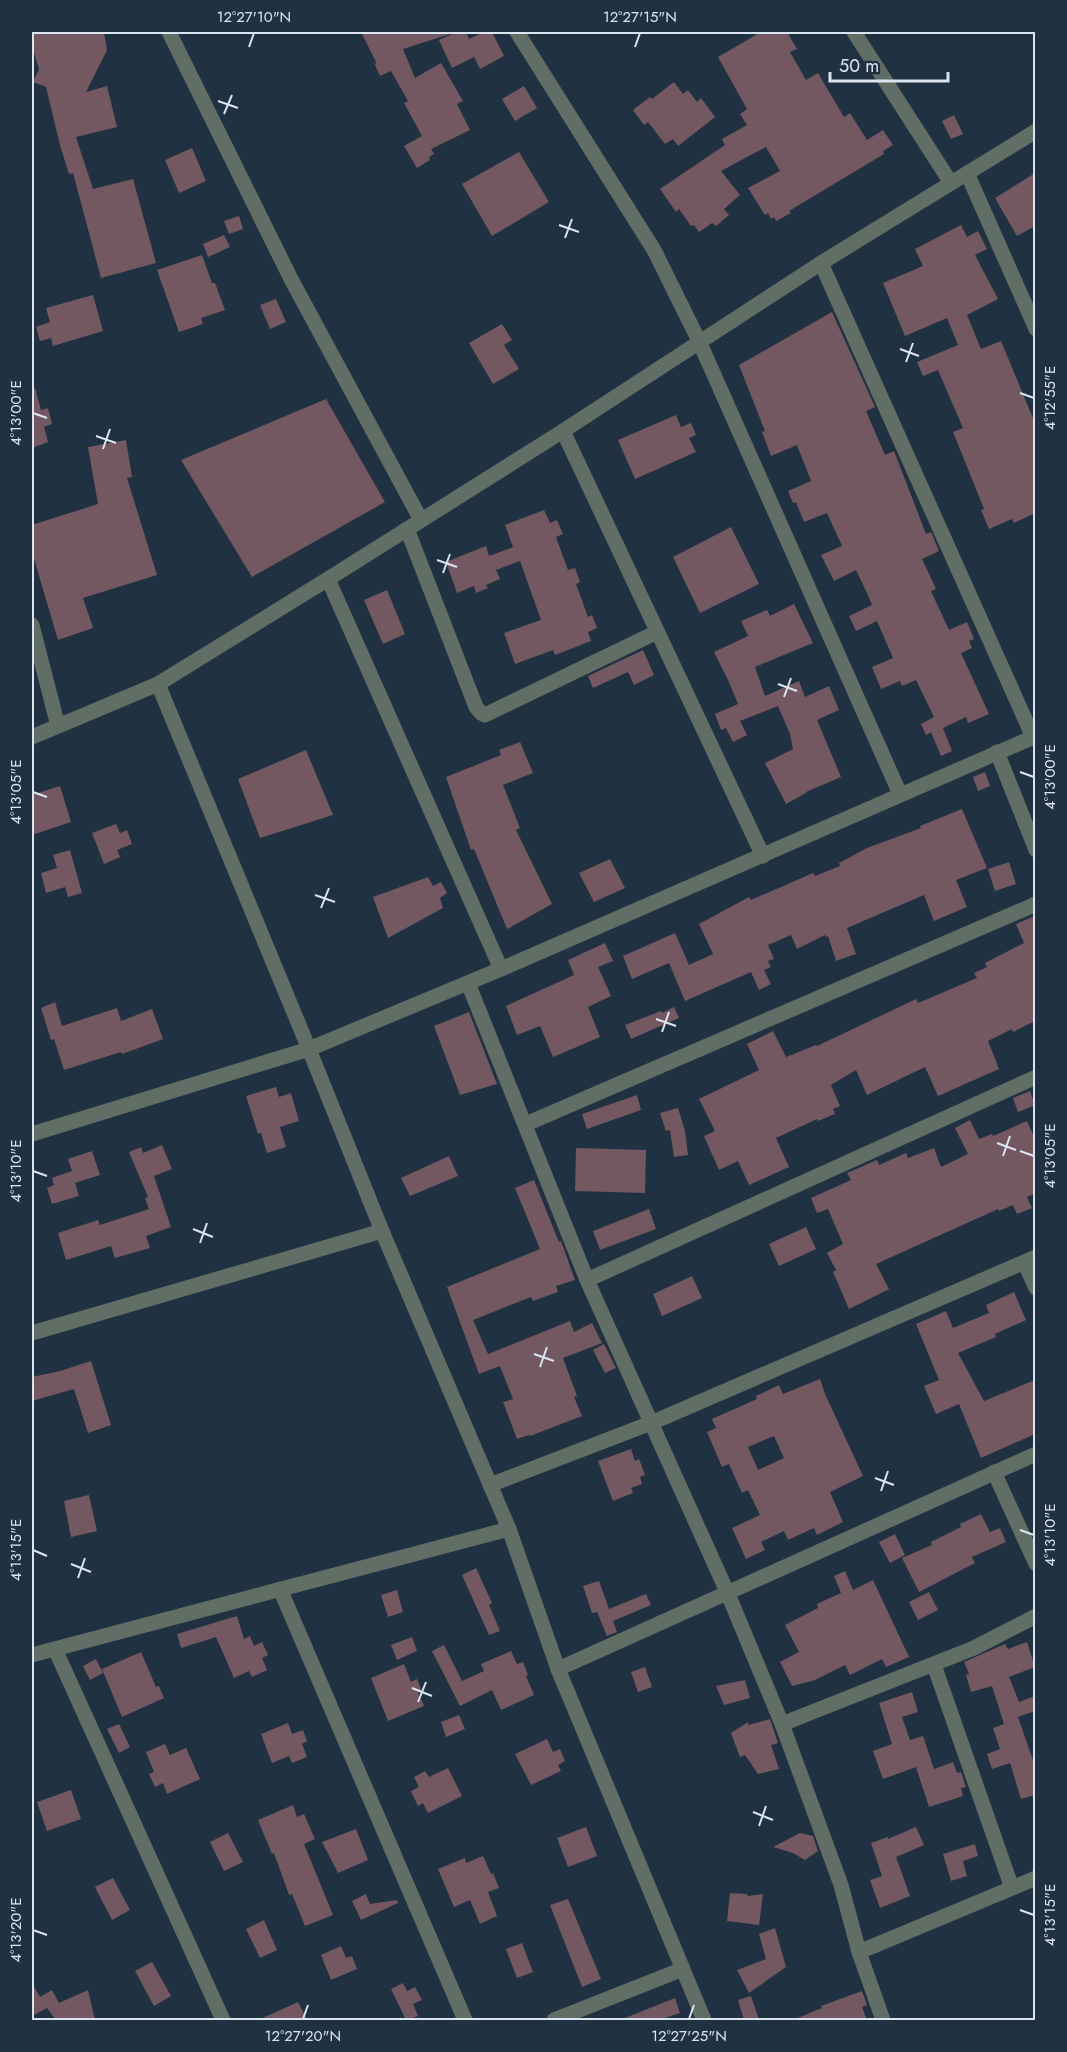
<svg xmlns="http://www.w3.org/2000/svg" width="1067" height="2052" viewBox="0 0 1067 2052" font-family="Jost,sans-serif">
<rect width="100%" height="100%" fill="#203141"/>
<!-- building -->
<g fill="#735861" fill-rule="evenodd">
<polygon points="32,32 91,32 92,34 104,33 107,50 86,92 107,86 117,127 76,137 93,189 133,179 156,263 101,278 73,173 69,174 60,145 46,87 33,82 39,69 32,46"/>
<polygon points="361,32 450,32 450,34 403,49 415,78 441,63 463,101 457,104 470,130 431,149 434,154 429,157 430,160 417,168 404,146 422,136 404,103 408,101 391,71 380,76 375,65 376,62"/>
<polygon points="457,32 466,32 469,39 484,32 492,32 504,56 480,69 474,57 452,68 439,40"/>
<polygon points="761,32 787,32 797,49 790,52 806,80 818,73 844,117 850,113 867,140 883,130 893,145 883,151 884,154 789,211 791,213 776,221 774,217 771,219 768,213 765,215 748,188 780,171 766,147 762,149 721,171 740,195 724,209 729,215 716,226 712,223 699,232 694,225 691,226 679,209 676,212 660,189 725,145 722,139 747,125 740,114 747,109 718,57"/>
<polygon points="674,82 683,94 688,90 697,102 701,98 715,117 678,146 673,139 665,144 648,122 644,125 633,110 650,97 652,99"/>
<polygon points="524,86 537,108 515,121 502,99"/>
<polygon points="954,115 963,134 951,139 942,121"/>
<polygon points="192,148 206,181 179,193 165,160"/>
<polygon points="519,152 549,202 492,236 462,184"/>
<polygon points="1035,173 1035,226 1017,236 995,198"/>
<polygon points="239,216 243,229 229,234 224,221"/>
<polygon points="961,225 967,237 978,231 987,249 975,255 998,299 967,315 981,349 1001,341 1035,423 1035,513 1014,523 1012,519 989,529 981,510 984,509 953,432 963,428 938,370 923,376 917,362 958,345 947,318 905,336 883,283 923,266 915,249"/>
<polygon points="224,235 230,247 208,257 203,244"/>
<polygon points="202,255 212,283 215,283 225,310 201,318 203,324 179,332 157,270"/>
<polygon points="93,295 103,331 53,346 51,338 40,341 36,327 50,322 46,308"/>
<polygon points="276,299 286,322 270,329 260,305"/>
<polygon points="832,312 875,407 866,411 885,455 894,451 926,534 931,532 939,551 922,559 936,589 931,591 949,630 967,622 974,639 969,641 972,648 961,653 989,714 968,723 966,717 943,728 952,751 941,756 931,732 926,735 921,724 934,717 916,680 902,686 900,681 881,689 872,667 893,658 877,621 856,631 849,616 872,605 867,593 856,570 834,581 821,555 842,546 827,513 804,522 796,502 793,503 788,491 811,481 797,445 771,456 762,432 765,431 739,365"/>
<polygon points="502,324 512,340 504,345 519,369 493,384 469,343"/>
<polygon points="35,388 41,410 48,408 52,424 44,427 48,442 32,448 32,389"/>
<polygon points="326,399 385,502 252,577 181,460"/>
<polygon points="676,415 681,427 691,423 696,435 689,438 696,452 635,479 618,440"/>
<polygon points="126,440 132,477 127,478 157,575 83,598 93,628 58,640 32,552 32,525 98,504 88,447"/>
<polygon points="544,510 550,523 557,520 563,534 556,537 568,570 575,568 580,582 576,584 588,617 592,615 597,628 588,632 591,641 555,655 553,650 515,664 504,633 541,620 520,561 496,570 500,579 486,585 488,588 476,593 474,586 457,593 446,562 486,546 489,556 513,547 505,525"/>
<polygon points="731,527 759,584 700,613 673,557"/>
<polygon points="387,590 405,634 383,644 364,600"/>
<polygon points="794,604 813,643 755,667 765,696 799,681 805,697 829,686 839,710 817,720 841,777 806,792 806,793 786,804 765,763 793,749 790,734 778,706 740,721 747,735 733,742 726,728 721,730 715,714 738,704 728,680 714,652 748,636 741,621 767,610 770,616"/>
<polygon points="643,650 654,675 634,685 628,672 593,688 588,676"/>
<polygon points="520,742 533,773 503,785 520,828 516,830 552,904 507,929 474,849 471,850 446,777 501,755 499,750"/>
<polygon points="306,750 333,815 260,838 238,779"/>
<polygon points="985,772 990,786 978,791 973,777"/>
<polygon points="60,786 71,822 32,835 32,795"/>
<polygon points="962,809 987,868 956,880 967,907 934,921 924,895 847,928 856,954 836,961 828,936 826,937 825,935 797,949 791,935 768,945 774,959 768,961 771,967 764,970 771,984 759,990 751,972 685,1001 669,963 632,979 623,956 675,933 689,965 713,954 699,924 749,897 751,900 813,873 815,876 840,866 839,863 867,848 921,828 920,826"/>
<polygon points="116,824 120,833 127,830 132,844 117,850 120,857 104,864 92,833"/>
<polygon points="70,850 82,893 68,897 65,887 46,893 41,873 57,868 53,855"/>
<polygon points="610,859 625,888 594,902 579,873"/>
<polygon points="1009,862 1016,884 995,891 988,869"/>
<polygon points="428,877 433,886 441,882 447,893 440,898 443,908 388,938 373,897"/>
<polygon points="1035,916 1035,1021 1013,1032 1012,1029 988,1041 999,1069 938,1096 925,1067 867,1095 856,1070 831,1085 840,1106 833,1109 835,1114 818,1121 817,1119 776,1138 789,1167 749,1185 738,1161 719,1170 704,1136 715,1131 699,1099 759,1070 747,1044 773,1031 786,1057 816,1045 817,1046 916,999 918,1003 977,978 974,973 987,967 985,963 1024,943 1016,924"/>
<polygon points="605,943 613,961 598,967 611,996 588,1007 600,1037 553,1057 540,1026 517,1035 506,1006 574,975 568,960"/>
<polygon points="55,1002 62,1026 117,1008 121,1021 152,1009 163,1039 122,1054 121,1052 64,1070 54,1039 51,1040 41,1008"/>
<polygon points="674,1007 679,1018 631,1039 625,1025 661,1011 662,1013"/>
<polygon points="469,1012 497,1084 460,1095 434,1026"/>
<polygon points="276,1087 279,1097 291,1093 299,1121 280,1127 286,1147 267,1153 261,1133 258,1134 246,1096"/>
<polygon points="1030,1091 1035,1105 1018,1112 1013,1098"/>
<polygon points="637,1095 641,1110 587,1129 582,1114"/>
<polygon points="678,1108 685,1131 688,1155 674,1157 670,1130 666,1131 660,1113"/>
<polygon points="970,1120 979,1139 992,1134 993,1136 1027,1121 1035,1139 1035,1194 1027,1197 1032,1208 1017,1214 1013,1205 999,1211 998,1209 876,1264 889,1289 849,1309 833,1272 836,1270 827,1253 843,1244 828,1209 817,1213 811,1198 851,1180 847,1173 877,1160 879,1165 906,1153 908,1158 934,1148 941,1167 968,1154 955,1128"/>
<polygon points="162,1145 172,1169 154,1176 171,1227 146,1236 150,1248 115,1258 111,1246 66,1260 58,1233 98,1220 100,1225 149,1209 145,1198 148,1197 129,1152 141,1147 143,1153"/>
<polygon points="576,1148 646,1150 645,1193 575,1191"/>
<polygon points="92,1151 100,1175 75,1183 79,1196 52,1204 47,1188 54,1185 52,1178 72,1171 68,1159"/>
<polygon points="449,1156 458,1176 410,1196 401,1178"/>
<polygon points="534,1180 559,1242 561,1241 575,1280 556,1286 558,1292 533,1301 531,1297 473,1320 488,1354 570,1321 574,1332 592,1323 602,1343 563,1358 577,1396 574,1397 582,1416 530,1436 529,1435 517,1439 503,1402 513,1399 500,1366 479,1374 447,1287 540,1249 515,1188"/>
<polygon points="649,1209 656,1229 600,1250 593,1231"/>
<polygon points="806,1227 816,1249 779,1266 769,1244"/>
<polygon points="692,1276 702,1298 662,1316 653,1294"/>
<polygon points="1014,1292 1026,1320 995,1334 996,1337 958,1353 984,1401 1035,1380 1035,1434 981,1458 959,1404 936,1414 924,1386 939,1380 916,1324 946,1311 953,1328 989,1313 986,1305"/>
<polygon points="604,1344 616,1368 605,1373 593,1350"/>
<polygon points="91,1361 111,1425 88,1433 74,1389 32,1401 32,1377 60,1371"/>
<path d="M820,1379L825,1394L863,1476L830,1492L843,1522L817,1535L814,1528L788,1540L784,1531L761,1542L765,1550L746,1559L732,1528L760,1515L748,1490L742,1493L729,1464L722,1467L707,1432L716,1428L712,1419L757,1399L756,1396L779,1385L783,1394ZM774,1436L784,1458L758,1470L748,1447Z"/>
<polygon points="631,1449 635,1461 639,1459 645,1475 640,1477 642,1484 631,1488 633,1493 613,1501 598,1461"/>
<polygon points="89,1495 97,1531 71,1537 64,1501"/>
<polygon points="981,1514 990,1532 1000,1528 1006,1542 972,1557 975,1563 919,1592 902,1558 932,1545 931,1542 961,1527 960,1524"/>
<polygon points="895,1534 905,1555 890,1563 879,1542"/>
<polygon points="476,1568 492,1603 489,1605 500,1631 489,1635 462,1575"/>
<polygon points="845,1571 853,1590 873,1580 909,1657 886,1667 882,1659 850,1675 845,1665 815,1680 792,1686 780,1662 799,1652 785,1625 818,1608 817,1604 841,1593 834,1576"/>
<polygon points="599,1581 609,1609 646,1594 651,1605 613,1621 617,1632 607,1636 597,1612 592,1613 583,1586"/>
<polygon points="397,1590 403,1612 388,1617 381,1595"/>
<polygon points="929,1592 938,1610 918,1620 909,1602"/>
<polygon points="237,1616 244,1639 250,1636 254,1646 262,1642 268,1655 262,1658 267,1670 252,1677 249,1671 234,1678 216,1637 181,1648 177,1634"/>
<polygon points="412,1637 417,1651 397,1660 391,1645"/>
<polygon points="1027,1642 1035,1667 1009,1677 1019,1702 1035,1696 1035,1711 1018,1717 1035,1766 1035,1795 1021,1799 1010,1763 992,1769 987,1754 1000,1749 993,1728 1004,1724 992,1686 971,1692 966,1675 969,1674 964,1662 1005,1644 1008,1649"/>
<polygon points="444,1645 462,1681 484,1671 481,1664 511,1651 517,1664 523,1662 528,1675 526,1676 534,1695 501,1710 492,1690 460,1706 432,1651"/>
<polygon points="141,1652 156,1687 159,1686 164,1698 122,1717 102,1669"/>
<polygon points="96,1659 103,1673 90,1680 83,1666"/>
<polygon points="404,1664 411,1682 417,1679 422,1692 418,1693 424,1706 388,1721 371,1678"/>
<polygon points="645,1667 652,1687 638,1692 631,1672"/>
<polygon points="745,1680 750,1698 724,1705 716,1686"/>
<polygon points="912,1692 918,1712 902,1717 910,1740 923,1736 934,1769 953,1762 957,1773 961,1772 966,1787 961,1788 963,1796 929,1807 916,1767 883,1779 873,1751 892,1744 879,1703"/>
<polygon points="459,1715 465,1729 446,1737 441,1722"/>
<polygon points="770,1719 778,1743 771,1745 779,1769 758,1774 745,1755 740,1757 731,1733 748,1722 748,1725"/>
<polygon points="288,1723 292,1734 303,1730 307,1741 302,1744 307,1757 292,1763 289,1756 272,1763 261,1734"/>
<polygon points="119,1724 130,1747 119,1753 107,1729"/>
<polygon points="547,1739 553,1752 560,1749 565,1761 558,1765 561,1771 531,1785 515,1754"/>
<polygon points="165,1744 170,1755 186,1748 200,1779 167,1794 163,1783 155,1787 149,1774 154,1772 146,1752"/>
<polygon points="448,1768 462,1796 428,1813 423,1803 418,1806 411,1791 419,1787 414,1777 425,1771 429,1777"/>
<polygon points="71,1790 81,1819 47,1831 37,1802"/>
<polygon points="293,1805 297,1817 304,1814 315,1839 304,1844 333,1915 305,1926 292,1894 289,1895 274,1853 272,1854 258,1820"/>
<polygon points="586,1827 597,1856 568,1867 557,1838"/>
<polygon points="916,1827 924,1845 896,1857 910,1896 880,1908 870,1880 882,1876 871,1843 888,1837 888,1839"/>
<polygon points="356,1829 368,1860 338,1873 322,1842"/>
<polygon points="228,1833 243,1862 224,1871 210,1842"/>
<polygon points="800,1833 813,1836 818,1851 805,1860 793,1853 773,1847"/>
<polygon points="975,1844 978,1856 963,1861 967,1876 951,1881 943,1854"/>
<polygon points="483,1856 491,1874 493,1873 499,1888 488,1892 497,1916 480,1924 470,1900 454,1907 438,1869 465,1858 466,1863"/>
<polygon points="113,1878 130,1910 112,1920 95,1887"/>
<polygon points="730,1893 747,1894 748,1896 763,1894 759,1925 727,1921"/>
<polygon points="366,1894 370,1904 397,1900 398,1903 361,1920 352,1901"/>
<polygon points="568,1899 601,1979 582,1987 550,1905"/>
<polygon points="264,1920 277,1950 260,1958 246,1929"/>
<polygon points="775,1928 786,1967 749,1993 737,1970 766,1959 759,1934"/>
<polygon points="522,1943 533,1972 517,1978 506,1949"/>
<polygon points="341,1946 346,1958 352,1956 357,1969 331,1980 321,1955"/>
<polygon points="152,1962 171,1996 154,2006 135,1971"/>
<polygon points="32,1983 40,1997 52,1990 59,2003 88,1990 95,2020 56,2020 47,2008 32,2016"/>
<polygon points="403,1983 407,1991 415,1987 422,2000 413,2004 418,2016 408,2020 406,2020 391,1989"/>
<polygon points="862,1991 867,2005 862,2007 867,2020 793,2020 822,2008 821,2006"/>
<polygon points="751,1996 759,2020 744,2020 738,2000"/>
<polygon points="675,1998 680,2013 659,2020 620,2020"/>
<polygon points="298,2002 307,2020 258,2020"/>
</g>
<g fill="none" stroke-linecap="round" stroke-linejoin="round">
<!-- minor -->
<g stroke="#616e66" stroke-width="15">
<polyline points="169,32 291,279 421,520"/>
<polyline points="517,32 654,250 699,341 900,794"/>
<polyline points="854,32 951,183"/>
<polyline points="967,173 1036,329"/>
<polyline points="821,263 1033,737"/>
<polyline points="563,431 763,856"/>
<polyline points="407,529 476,707 481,713 485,715 657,632"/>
<polyline points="328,579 501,969"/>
<polyline points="32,625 58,726"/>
<polyline points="158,684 309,1049 382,1231 509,1529 558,1669 704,2020"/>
<polyline points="32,737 158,684 328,579 563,431 821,263 1036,131"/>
<polyline points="997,752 1036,850"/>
<polyline points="468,983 587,1280 728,1594 782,1724 841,1885 859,1952 883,2020"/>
<polyline points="526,1124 1036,904"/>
<polyline points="32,1134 309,1049 501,969 1036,736"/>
<polyline points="1024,1262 1036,1288"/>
<polyline points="587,1280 1036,1077"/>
<polyline points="32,1333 382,1231"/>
<polyline points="994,1472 1036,1564"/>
<polyline points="490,1485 651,1423 1036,1257"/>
<polyline points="280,1589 465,2020"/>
<polyline points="55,1649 223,2020"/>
<polyline points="32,1655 509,1529"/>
<polyline points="934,1665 1012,1888"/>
<polyline points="558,1669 1036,1454"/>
<polyline points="782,1724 974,1648 1036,1616"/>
<polyline points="859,1952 1036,1878"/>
<polyline points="554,2020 683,1969"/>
</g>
</g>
<!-- ticks -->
<path fill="none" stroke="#dae5f0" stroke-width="2" d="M249,47L254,33M635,47L640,33M218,101L238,108M224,114L232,95M559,225L579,232M565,238L572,219M900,349L919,356M906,362L913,343M1020,393L1034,398M33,413L47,418M96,436L116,443M103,449L110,429M437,560L457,567M443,573L450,554M778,684L797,691M784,697L791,678M1020,772L1034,777M33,792L47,797M315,895L335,902M321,908L329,888M656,1019L676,1026M662,1032L669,1012M997,1143L1016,1150M1020,1151L1034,1156M1003,1156L1010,1136M33,1171L47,1176M193,1229L213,1237M200,1243L207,1223M534,1354L554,1361M540,1367L547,1347M875,1478L894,1485M881,1491L888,1471M1020,1530L1034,1535M33,1550L47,1556M71,1564L91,1572M78,1578L85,1558M412,1688L432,1696M418,1702L426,1682M753,1812L773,1820M759,1826L766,1806M1020,1910L1034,1915M33,1930L47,1935M303,2019L308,2005M689,2019L694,2005"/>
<!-- border -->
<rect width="1067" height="2052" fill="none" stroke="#203141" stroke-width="66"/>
<!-- scale -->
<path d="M830 72v9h118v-9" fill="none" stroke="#dae5f0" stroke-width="3"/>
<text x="839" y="72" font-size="18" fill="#dae5f0" stroke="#203141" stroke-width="4.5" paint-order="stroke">50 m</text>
<rect x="33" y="33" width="1001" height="1986" fill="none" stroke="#dae5f0" stroke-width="2"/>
<g font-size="15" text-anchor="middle" fill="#dae5f0">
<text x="254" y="22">12°27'10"N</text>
<text x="640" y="22">12°27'15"N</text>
<text transform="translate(1050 398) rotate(-90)" y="5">4°12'55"E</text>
<text transform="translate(16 413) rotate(-90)" y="5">4°13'00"E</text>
<text transform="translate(1050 777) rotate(-90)" y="5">4°13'00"E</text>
<text transform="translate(16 792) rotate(-90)" y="5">4°13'05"E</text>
<text transform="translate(1050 1156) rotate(-90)" y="5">4°13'05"E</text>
<text transform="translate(16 1171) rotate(-90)" y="5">4°13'10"E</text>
<text transform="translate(1050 1535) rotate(-90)" y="5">4°13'10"E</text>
<text transform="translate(16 1550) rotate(-90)" y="5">4°13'15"E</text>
<text transform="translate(1050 1915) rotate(-90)" y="5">4°13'15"E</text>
<text transform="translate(16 1930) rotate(-90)" y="5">4°13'20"E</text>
<text x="303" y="2041">12°27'20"N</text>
<text x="689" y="2041">12°27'25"N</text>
</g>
</svg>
